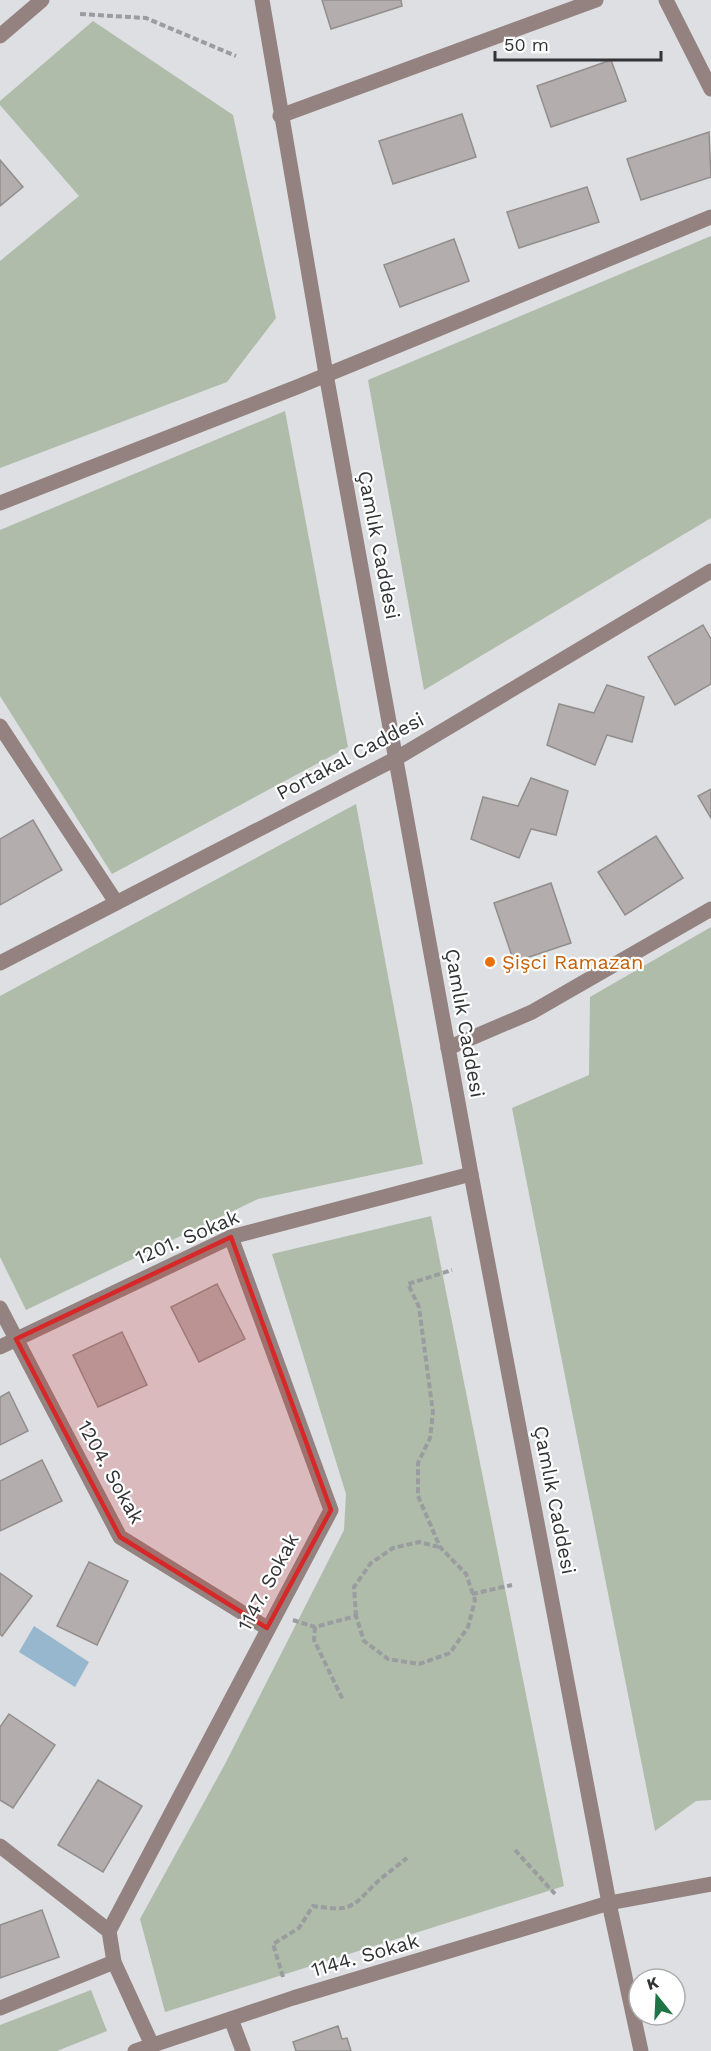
<svg xmlns="http://www.w3.org/2000/svg" width="711" height="2051" viewBox="0 0 711 2051" font-family="'Work Sans',sans-serif">
<rect width="100%" height="100%" fill="#dddfe3"/>
<!-- green -->
<g fill="#aebca9">
<polygon points="93,21 233,115 276,318 227,382 0,468 0,261 79,196 0,105 0,101"/>
<polygon points="711,236 711,518 424,690 368,380"/>
<polygon points="285,411 348,747 112,874 0,696 0,530"/>
<polygon points="356,804 423,1164 258,1199 26,1310 0,1257 0,996"/>
<polygon points="711,927 711,1800 696,1801 655,1831 512,1108 589,1075 590,997"/>
<polygon points="431,1216 564,1886 165,2012 140,1919 225,1764 344,1530 346,1494 272,1254"/>
<polygon points="91,1990 107,2031 57,2051 0,2051 0,2025"/>
</g>
<!-- water -->
<polygon fill="#97b7cf" points="34,1626 89,1662 75,1687 19,1652"/>
<!-- building -->
<g fill="#b3aead" stroke="#928e8c" stroke-width="1.5">
<polygon points="322,0 401,0 402,6 331,29"/>
<polygon points="611,60 626,101 551,127 537,86"/>
<polygon points="462,114 476,157 393,184 379,141"/>
<polygon points="709,132 711,177 641,200 627,159"/>
<polygon points="0,160 23,187 0,206"/>
<polygon points="587,187 599,222 519,248 507,212"/>
<polygon points="454,239 469,281 400,307 384,265"/>
<polygon points="703,625 711,639 711,684 675,705 648,657"/>
<polygon points="607,685 644,697 632,742 607,735 595,765 547,745 559,704 594,713"/>
<polygon points="531,778 568,791 556,835 531,829 519,858 471,839 483,797 518,806"/>
<polygon points="711,789 711,818 698,796"/>
<polygon points="33,820 62,870 0,905 0,839"/>
<polygon points="656,836 683,878 625,915 598,872"/>
<polygon points="551,883 571,943 514,962 494,903"/>
<polygon points="217,1284 245,1339 199,1362 171,1307"/>
<polygon points="122,1332 147,1385 98,1407 73,1355"/>
<polygon points="9,1392 28,1431 0,1445 0,1397"/>
<polygon points="42,1460 62,1501 0,1531 0,1481"/>
<polygon points="89,1562 128,1581 97,1645 57,1626"/>
<polygon points="0,1573 32,1596 2,1636 0,1634"/>
<polygon points="9,1714 55,1745 13,1808 0,1800 0,1727"/>
<polygon points="98,1780 142,1806 103,1872 58,1845"/>
<polygon points="42,1910 59,1957 0,1978 0,1925"/>
<polygon points="338,2026 342,2039 347,2038 351,2051 296,2051 293,2042"/>
</g>
<g fill="none" stroke-linecap="round" stroke-linejoin="round">
<!-- path -->
<g stroke="#9a9c9f" stroke-width="4" stroke-dasharray="6 3" stroke-linecap="butt">
<polyline points="80,14 146,18 236,56"/>
<polyline points="472,1594 512,1585"/>
<polyline points="356,1616 354,1587 371,1563 393,1548 419,1542 439,1547"/>
<polyline points="293,1620 315,1627 356,1616 364,1641 388,1659 419,1664 450,1653 468,1627 475,1600 466,1574 440,1547 418,1496 418,1463 430,1438 433,1413 419,1307 408,1284 452,1270"/>
<polyline points="315,1627 314,1640 343,1700"/>
<polyline points="515,1850 555,1894"/>
<path d="M283,1977L273,1944L299,1928L313,1906C349,1911 350,1910 374,1885C384,1875 396,1867 407,1858"/>
</g>
<!-- minor -->
<g stroke="#93827f" stroke-width="15">
<polyline points="262,0 326,374 471,1174 609,1903 641,2051"/>
<polyline points="666,0 711,89"/>
<polyline points="0,36 42,0"/>
<polyline points="280,116 596,0"/>
<polyline points="0,503 297,387 711,217"/>
<polyline points="0,726 116,902"/>
<polyline points="0,963 397,758 711,571"/>
<polyline points="448,1048 532,1012 711,909"/>
<polyline points="0,1308 120,1537 267,1628"/>
<polyline points="0,1347 231,1237 471,1174"/>
<polyline points="0,1846 109,1931 114,1962 152,2045"/>
<polyline points="109,1931 331,1510 231,1237"/>
<polyline points="0,2008 114,1962"/>
<polyline points="231,2019 243,2051"/>
<polyline points="135,2051 293,1998 609,1903 711,1884"/>
</g>
</g>
<!-- marked area -->
<path fill="#d62828" fill-opacity="0.2" stroke="#d62828" stroke-width="4.5" stroke-linejoin="round" d="M231,1237L331,1510L267,1628L120,1537L16,1339Z"/>
<!-- markers -->
<circle fill="#e8710a" stroke="#fff" stroke-width="2" cx="490" cy="962" r="6"/>
<g text-anchor="middle" dominant-baseline="central" stroke-width="4.5" stroke-linejoin="round" paint-order="stroke">
<!-- street labels -->
<g font-size="20" fill="#323335" stroke="#fff">
<text transform="translate(379 545) rotate(79)">Çamlık Caddesi</text>
<text transform="translate(350 756) rotate(-28)">Portakal Caddesi</text>
<text transform="translate(465 1023) rotate(80)">Çamlık Caddesi</text>
<text transform="translate(187 1237) rotate(-23)">1201. Sokak</text>
<text transform="translate(111 1472) rotate(61)">1204. Sokak</text>
<text transform="translate(555 1500) rotate(79)">Çamlık Caddesi</text>
<text transform="translate(268 1582) rotate(-62)">1147. Sokak</text>
<text transform="translate(365 1955) rotate(-16)">1144. Sokak</text>
</g>
<!-- food labels -->
<g font-size="20" fill="#c56008" stroke="#fff" text-anchor="start">
<text x="502" y="962">Şişci Ramazan</text>
</g>
</g>
<!-- north arrow -->
<g transform="translate(657 1997) rotate(342)"><circle r="28" fill="#ffffff" stroke="#adadae" stroke-width="1.5"/>
<path d="M0-4.5L10 22L0 15L-10 22Z" fill="#1f7446"/>
<text y="-9" font-size="16" font-weight="bold" text-anchor="middle" fill="#323335">K</text>
</g>
<!-- scale -->
<path d="M495 51v9h166v-9" fill="none" stroke="#323335" stroke-width="3"/>
<text x="504" y="51" font-size="18" fill="#323335" stroke="#ffffff" stroke-width="4.5" paint-order="stroke">50 m</text>
</svg>
